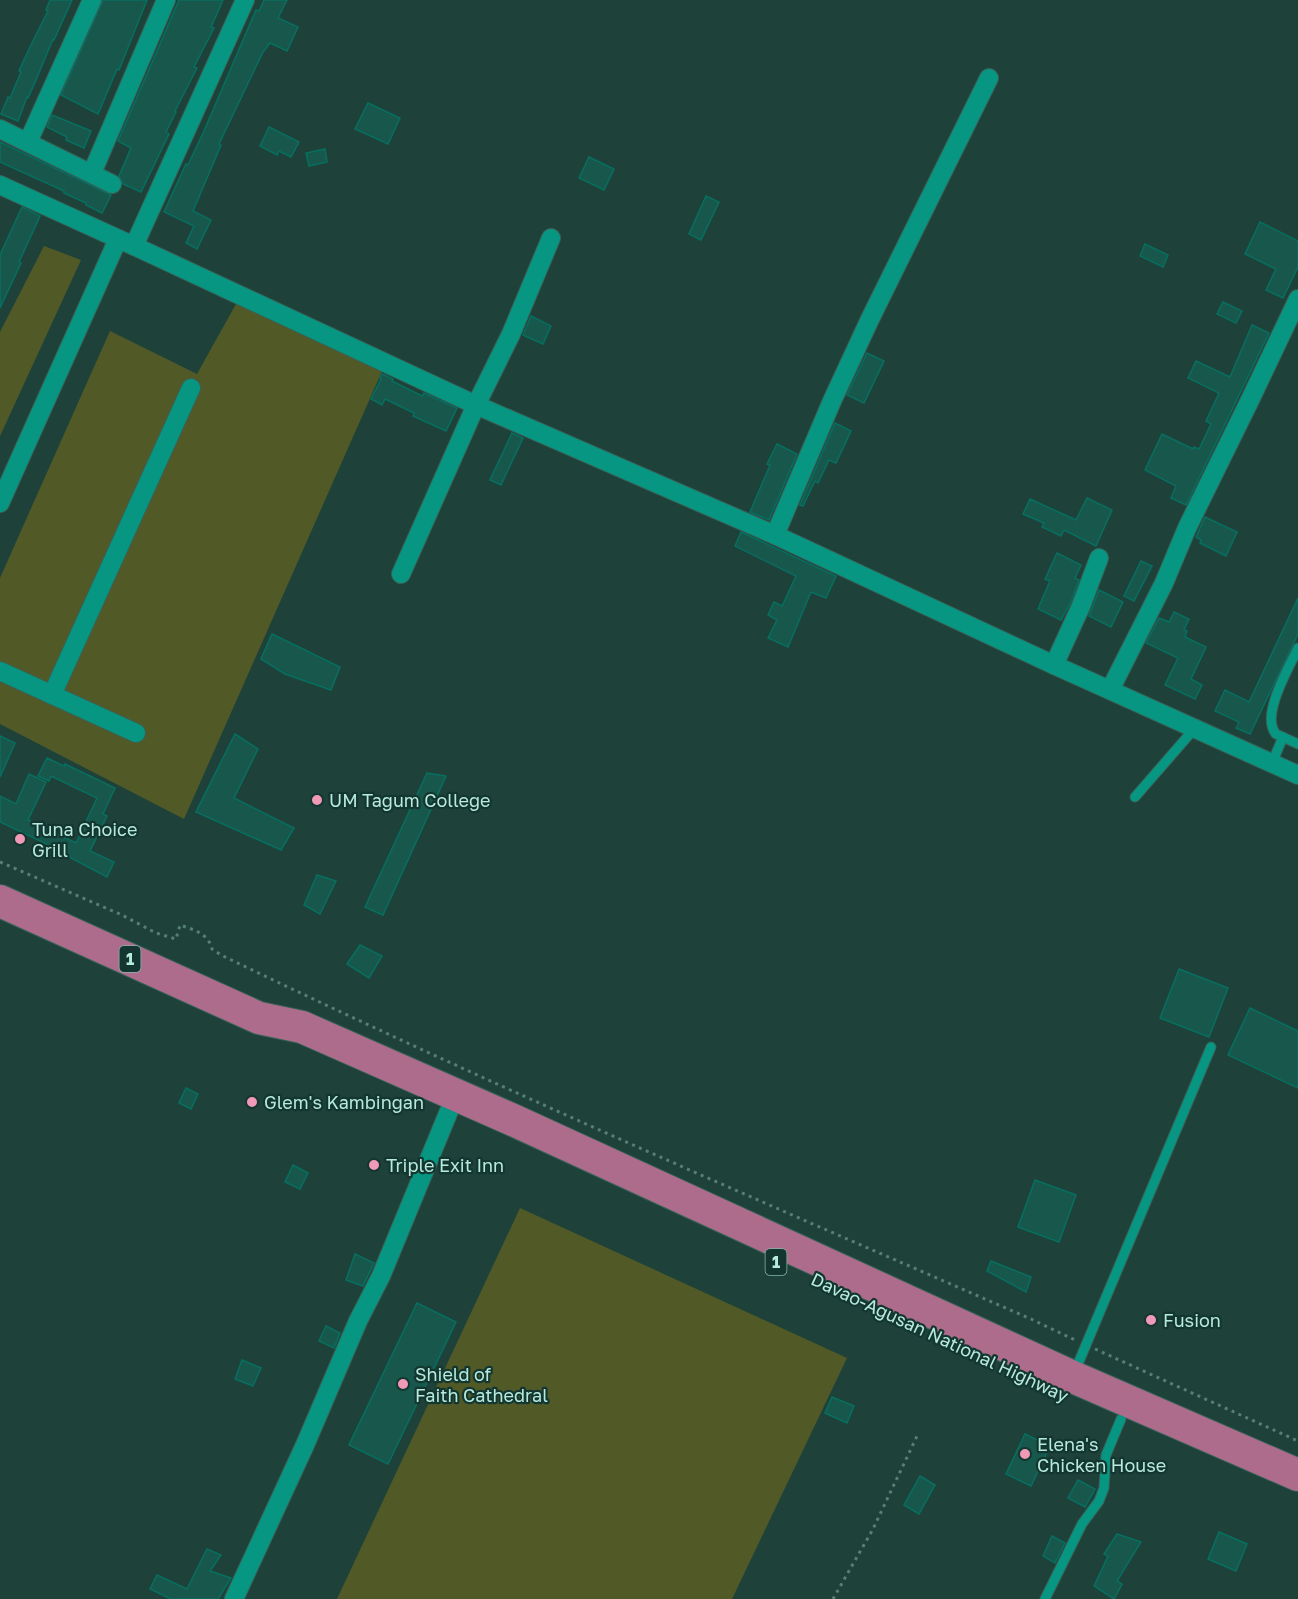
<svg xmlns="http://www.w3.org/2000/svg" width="1298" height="1599" viewBox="0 0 1298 1599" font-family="'Golos Text',sans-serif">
<rect width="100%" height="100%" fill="#1e423a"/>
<!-- green -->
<g fill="#515a27">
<polygon points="44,246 81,260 0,436 0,332"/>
<polygon points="236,304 383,369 184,819 0,724 0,578 110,331 197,374"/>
<polygon points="520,1208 847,1358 732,1599 337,1599"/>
</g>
<!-- building -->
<g fill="#18574c" stroke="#076f60" stroke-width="1.5">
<polygon points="50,0 72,0 54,40 53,39 36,80 28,98 27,97 18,121 1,114 8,97 10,98 21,72 19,71 28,51 48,11 46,10"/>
<polygon points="103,0 147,0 119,70 117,69 98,114 61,95"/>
<polygon points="179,0 223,0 211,27 214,28 194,67 197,68 175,111 176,112 166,132 169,134 141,192 123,184 119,176 131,148 118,141"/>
<polygon points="264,0 287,0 278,18 298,27 287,51 270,43 263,52 219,144 221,145 193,211 211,220 197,249 186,243 194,226 164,212 186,164 188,165 204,131 256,10 259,11"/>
<polygon points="368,103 400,118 388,144 355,129"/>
<polygon points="52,115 91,131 84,148 66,140 67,137 47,127"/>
<polygon points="269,127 299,142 291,157 279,151 277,155 260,146"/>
<polygon points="0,142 111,195 102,213 86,205 86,203 64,193 64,191 0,162"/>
<polygon points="325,149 327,162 309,166 306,153"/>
<polygon points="589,157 614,169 604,190 579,178"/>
<polygon points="706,196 719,202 701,240 689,234"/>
<polygon points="22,207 40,216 19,262 21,263 0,308 0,255"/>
<polygon points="1260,222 1298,241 1298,267 1283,298 1266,290 1276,269 1245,254"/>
<polygon points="1145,244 1168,255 1163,267 1140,256"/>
<polygon points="1223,302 1242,311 1236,323 1217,314"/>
<polygon points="531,316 551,326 543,344 523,335"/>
<polygon points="1252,325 1269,333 1186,505 1171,498 1176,486 1145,470 1162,434 1193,449 1194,447 1199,449 1211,424 1206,421 1219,393 1188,378 1196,361 1230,377"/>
<polygon points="867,353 884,361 864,403 847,395"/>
<polygon points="382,374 393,379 392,381 422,396 424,393 457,408 446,431 413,416 414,413 385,399 382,405 371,399 381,379 380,378"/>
<polygon points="835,423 851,431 836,463 829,460 818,483 815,481 803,506 800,505"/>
<polygon points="512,433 523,438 501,485 490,480"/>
<polygon points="777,444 797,454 769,520 750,512 770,465 767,464"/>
<polygon points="1087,498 1112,510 1096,546 1064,530 1061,536 1042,527 1044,523 1023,514 1030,499 1076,520"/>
<polygon points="1205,517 1237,532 1226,556 1200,543 1201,540 1196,537"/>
<polygon points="741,532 836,576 826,598 811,592 788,647 768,638 777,620 768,615 774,602 782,606 796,576 735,546"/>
<polygon points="1057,553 1081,565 1075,578 1079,580 1071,602 1061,620 1038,609 1050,581 1045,579"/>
<polygon points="1141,561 1152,566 1134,601 1124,596"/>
<polygon points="1099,590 1123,602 1111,627 1089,616"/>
<polygon points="1298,598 1298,634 1250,734 1236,728 1239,722 1215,711 1225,690 1249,702"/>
<polygon points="1174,612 1189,619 1184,630 1187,631 1185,637 1206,647 1191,679 1202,685 1195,699 1165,685 1178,658 1146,643 1159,618 1169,622"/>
<polygon points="272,634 340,667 331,690 285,674 261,659"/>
<polygon points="235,734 258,749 234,798 294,828 281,850 196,812"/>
<polygon points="0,736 15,743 0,777"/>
<polygon points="47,758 64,766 65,764 115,788 103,814 107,816 90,851 114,862 107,877 69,857 70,855 0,822 0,796 16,804 29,774 46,782 28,820 76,843 97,798 51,776 49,781 38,776"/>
<polygon points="427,773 446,776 383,915 365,907"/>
<polygon points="317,875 336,881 320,914 304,905"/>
<polygon points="360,945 382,956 369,978 347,964"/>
<polygon points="1179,969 1228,988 1209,1037 1160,1018"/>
<polygon points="1250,1008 1298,1031 1298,1088 1228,1055"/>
<polygon points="186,1088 198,1094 191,1109 179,1103"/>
<polygon points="293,1165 308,1173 300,1189 285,1182"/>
<polygon points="1035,1180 1076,1195 1059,1242 1018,1227"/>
<polygon points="355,1254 374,1263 363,1286 346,1280"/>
<polygon points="991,1261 1031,1277 1026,1292 987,1271"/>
<polygon points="417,1303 456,1322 388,1464 349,1445"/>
<polygon points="326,1326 340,1333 334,1348 319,1341"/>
<polygon points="242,1360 261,1368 253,1386 235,1379"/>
<polygon points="832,1397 854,1406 847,1423 825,1413"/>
<polygon points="1025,1434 1050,1446 1031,1486 1006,1474"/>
<polygon points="920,1476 935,1485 919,1514 904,1505"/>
<polygon points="1078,1480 1095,1489 1085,1507 1068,1498"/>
<polygon points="1219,1532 1247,1544 1236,1571 1208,1559"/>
<polygon points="1117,1534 1141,1542 1117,1581 1122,1584 1114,1599 1094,1586 1108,1556 1104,1554"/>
<polygon points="1052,1536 1065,1543 1055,1563 1043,1556"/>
<polygon points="207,1549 221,1555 210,1571 231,1578 218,1599 171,1599 150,1589 157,1575 187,1589"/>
</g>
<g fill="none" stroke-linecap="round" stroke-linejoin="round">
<defs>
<g id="service">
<path d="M1298,648C1289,668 1260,716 1276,734L1298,744"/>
<polyline points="1272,763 1283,737"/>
<polyline points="1135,797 1195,728"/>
<polyline points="1075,1371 1211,1047"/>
<polyline points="1045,1599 1082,1524 1099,1501 1104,1488 1106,1455 1121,1419"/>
</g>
<g id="minor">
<polyline points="0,129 112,184"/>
<polyline points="28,142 92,0"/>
<polyline points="92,173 166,0"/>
<polyline points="0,185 134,246 476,405 775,535 1054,665 1298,775"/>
<polyline points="134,246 245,0"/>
<polyline points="0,503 118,239"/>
<polyline points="775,535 832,401 870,319 989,78"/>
<polyline points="401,574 476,405 511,334 551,238"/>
<polyline points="1054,665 1081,606 1099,558"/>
<polyline points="0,671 136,733"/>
<polyline points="1110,690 1164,583 1187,528 1250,400 1298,299"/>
<polyline points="52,695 191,388"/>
<polyline points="234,1599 305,1445 358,1321 381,1276 449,1111"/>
</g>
<polyline id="trunk" points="0,901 259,1018 302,1027 513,1120 1073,1377 1298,1475"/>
</defs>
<!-- service casing -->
<use href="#service" stroke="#386259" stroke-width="11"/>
<!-- minor casing -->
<use href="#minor" stroke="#386259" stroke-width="20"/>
<!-- trunk casing -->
<use href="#trunk" stroke="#386259" stroke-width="34"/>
<!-- path -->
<g stroke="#567f75" stroke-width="3" stroke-dasharray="3 4.5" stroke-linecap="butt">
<path d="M0,862L122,915L156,933L176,939L180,925C194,930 208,933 212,949L221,955C488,1084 760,1201 1031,1319L1075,1340"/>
<polyline points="1095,1349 1298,1441"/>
<polyline points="833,1599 873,1529 918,1434"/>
</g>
<!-- service -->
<use href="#service" stroke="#079682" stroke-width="9"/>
<!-- minor -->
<use href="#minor" stroke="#079682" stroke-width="18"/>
<!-- trunk -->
<use href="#trunk" stroke="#ae6c8c" stroke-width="32"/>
</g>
<!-- markers -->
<g fill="#f09ab7" stroke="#133730" stroke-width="2">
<circle cx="317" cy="800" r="6"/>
<circle cx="20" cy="839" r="6"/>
<circle cx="252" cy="1102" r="6"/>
<circle cx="374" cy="1165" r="6"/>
<circle cx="1151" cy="1320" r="6"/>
<circle cx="403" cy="1384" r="6"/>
<circle cx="1025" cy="1454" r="6"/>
</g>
<g text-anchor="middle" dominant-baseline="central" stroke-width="4.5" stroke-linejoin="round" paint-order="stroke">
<!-- shield labels -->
<g fill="#133730" stroke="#86b4a9" stroke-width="1.5">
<rect x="119.5" y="946" width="21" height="26" rx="4.5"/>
<rect x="765.5" y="1249" width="21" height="26" rx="4.5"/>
</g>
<g font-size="16" font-weight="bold" fill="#b7e9dd">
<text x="130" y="959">1</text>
<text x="776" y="1262">1</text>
</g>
<!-- poi labels -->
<g font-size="18" fill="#b7e9dd" stroke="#133730" text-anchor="start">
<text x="329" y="800">UM Tagum College</text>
<text x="32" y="829">Tuna Choice<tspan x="32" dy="21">Grill</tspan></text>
<text x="264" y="1102">Glem's Kambingan</text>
<text x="386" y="1165">Triple Exit Inn</text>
<text x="1163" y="1320">Fusion</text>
<text x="415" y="1374">Shield of<tspan x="415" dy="21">Faith Cathedral</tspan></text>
<text x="1037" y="1444">Elena's<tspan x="1037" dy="21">Chicken House</tspan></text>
</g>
<!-- street labels -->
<g font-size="18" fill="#b7e9dd" stroke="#133730">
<text transform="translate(940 1337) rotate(25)">Davao-Agusan National Highway</text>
</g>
</g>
</svg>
